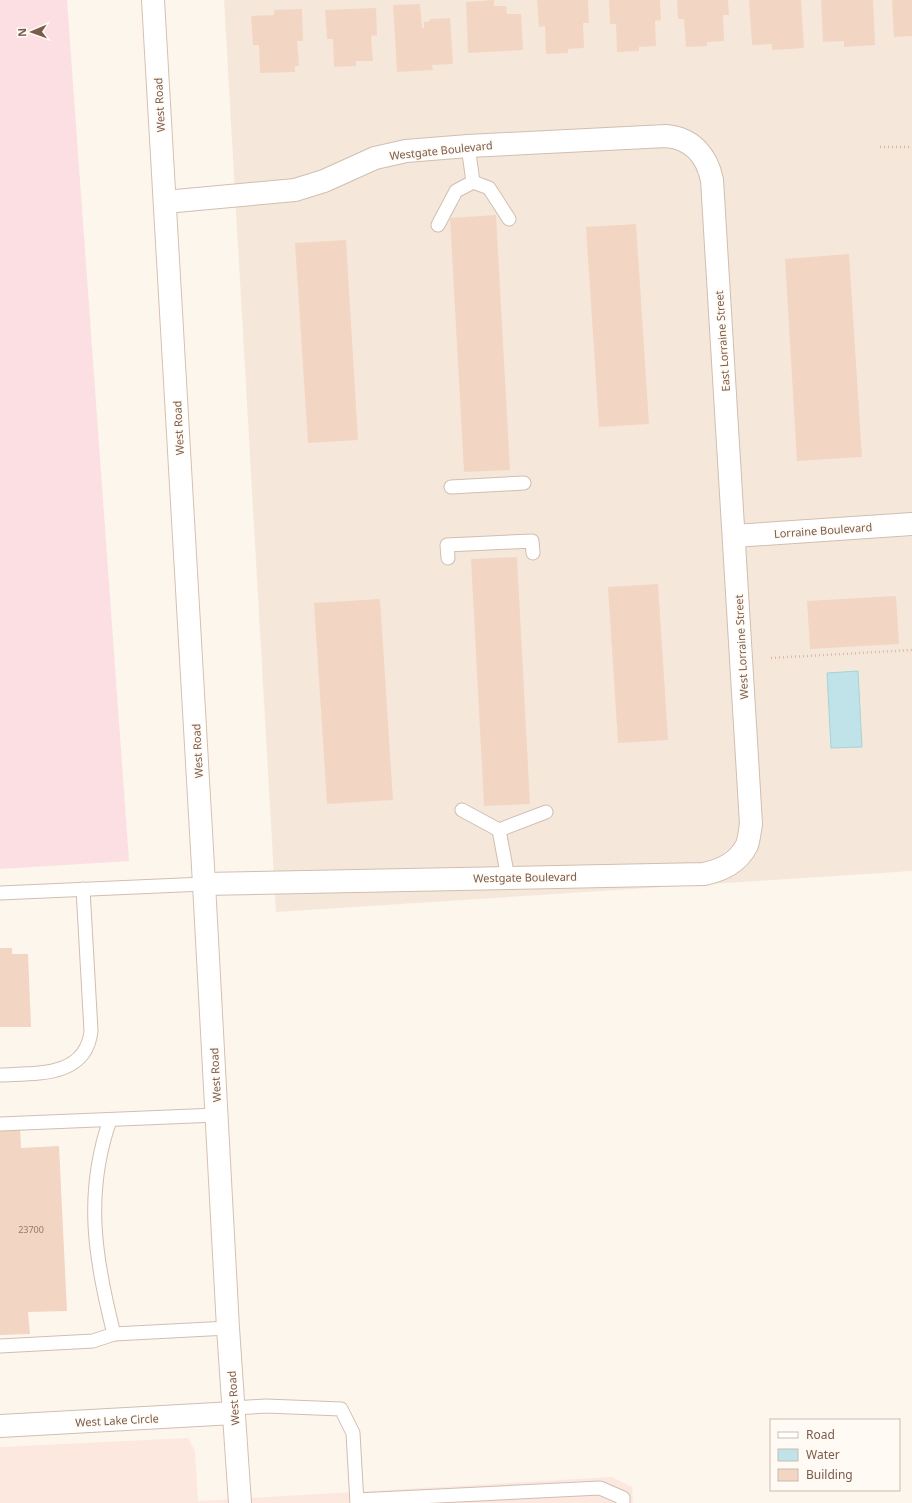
<svg xmlns="http://www.w3.org/2000/svg" width="912" height="1503" viewBox="0 0 912 1503" font-family="'Noto Sans',sans-serif">
<rect width="100%" height="100%" fill="#fdf6ec"/>
<!-- residential -->
<polygon fill="#f5e8da" points="224,0 912,0 912,871 276,912"/>
<!-- commercial -->
<polygon fill="#fde8e0" points="188,1438 195,1451 198,1501 612,1477 632,1487 633,1503 0,1503 0,1447"/>
<!-- medical -->
<polygon fill="#fbdfe3" points="0,0 67,0 129,861 0,869"/>
<!-- water -->
<polygon fill="#bfe3e8" stroke="#a5d3da" points="858,671 862,747 831,748 827,673"/>
<!-- building -->
<g fill="#f3d5c3">
<polygon points="494,0 494,6 506,6 507,14 521,14 523,50 468,53 466,2"/>
<polygon points="537,0 588,0 589,23 583,23 584,48 568,49 568,53 546,54 545,26 539,27"/>
<polygon points="609,0 660,0 661,20 655,21 656,46 639,47 639,51 617,52 616,24 610,24"/>
<polygon points="677,0 728,0 729,15 723,15 724,41 707,42 707,46 686,47 684,19 678,19"/>
<polygon points="749,0 801,0 804,48 772,50 772,44 752,45"/>
<polygon points="821,0 873,0 875,45 844,47 844,41 823,42"/>
<polygon points="892,0 912,0 912,36 894,37"/>
<polygon points="420,4 422,28 424,28 424,22 430,21 430,19 450,18 453,64 432,65 433,70 397,72 393,5"/>
<polygon points="376,8 377,35 371,36 373,61 356,61 356,66 334,67 333,39 327,39 325,10"/>
<polygon points="302,9 303,41 297,41 299,66 295,66 295,72 260,73 259,45 253,45 251,16 274,15 274,10"/>
<polygon points="496,215 510,470 464,472 450,218"/>
<polygon points="636,224 649,424 599,427 586,227"/>
<polygon points="346,240 358,440 308,443 295,243"/>
<polygon points="849,254 862,457 797,461 785,259"/>
<polygon points="517,557 530,804 484,806 471,559"/>
<polygon points="658,584 668,740 618,743 608,587"/>
<polygon points="896,596 899,644 810,649 807,601"/>
<polygon points="380,599 393,800 327,804 314,603"/>
<polygon points="0,948 12,948 12,954 28,954 31,1027 0,1027"/>
<polygon points="20,1127 21,1148 59,1146 67,1311 28,1312 30,1334 0,1335 0,1128"/>
</g>
<g fill="none" stroke-linecap="round" stroke-linejoin="round">
<defs>
<g id="service">
<polyline points="468,146 473,182"/>
<polyline points="438,225 456,191 473,182 489,188 509,219"/>
<polyline points="451,487 524,483"/>
<polyline points="448,558 447,545 532,541 533,553"/>
<polyline points="462,810 499,830 508,878"/>
<polyline points="499,830 546,812"/>
<polyline points="0,893 204,884"/>
<path d="M0,1075C35,1073 86,1078 91,1031L83,889"/>
<path d="M110,1120C84,1194 95,1260 114,1334"/>
<polyline points="0,1124 217,1115"/>
<polyline points="0,1346 93,1341 114,1334 228,1328"/>
<polyline points="234,1408 266,1406 341,1409 353,1433 357,1503"/>
<polyline points="357,1500 600,1488 623,1498 623,1503"/>
</g>
<g id="minor">
<path d="M165,202L295,190L324,181L375,158L406,151L468,146L666,136C692,138 707,156 712,180L751,824C750,830 749,839 747,845C738,863 722,870 704,874L204,884"/>
<polyline points="734,536 912,524"/>
<polyline points="0,1426 234,1413"/>
</g>
<polyline id="secondary" points="153,0 204,884 228,1328 240,1503"/>
</defs>
<!-- service casing -->
<use href="#service" stroke="#d1beb0" stroke-width="15"/>
<!-- minor casing -->
<use href="#minor" stroke="#d1beb0" stroke-width="24"/>
<!-- secondary casing -->
<use href="#secondary" stroke="#d6c0b0" stroke-width="24"/>
<!-- path -->
<g stroke="#d9b8a5" stroke-width="2.5" stroke-dasharray="1 3" stroke-linecap="butt">
<polyline points="880,147 912,147"/>
<polyline points="771,658 912,650"/>
</g>
<!-- service -->
<use href="#service" stroke="#fff" stroke-width="13"/>
<!-- minor -->
<use href="#minor" stroke="#fff" stroke-width="22"/>
<!-- secondary -->
<use href="#secondary" stroke="#fff" stroke-width="22"/>
</g>
<g text-anchor="middle" dominant-baseline="central" stroke-width="3" stroke-linejoin="round" paint-order="stroke">
<!-- number labels -->
<g font-size="9" fill="#987a6a">
<text x="31" y="1229">23700</text>
</g>
<!-- street labels -->
<g font-size="11" fill="#7a5c4d" stroke="#fffaf3">
<text transform="translate(159 105) rotate(-93)">West Road</text>
<text transform="translate(441 150) rotate(-6)">Westgate Boulevard</text>
<text transform="translate(722 341) rotate(-94)">East Lorraine Street</text>
<text transform="translate(178 428) rotate(-93)">West Road</text>
<text transform="translate(823 530) rotate(-4)">Lorraine Boulevard</text>
<text transform="translate(741 647) rotate(-93)">West Lorraine Street</text>
<text transform="translate(197 751) rotate(-93)">West Road</text>
<text transform="translate(525 877) rotate(-1)">Westgate Boulevard</text>
<text transform="translate(215 1075) rotate(-93)">West Road</text>
<text transform="translate(233 1398) rotate(-94)">West Road</text>
<text transform="translate(117 1420) rotate(-3)">West Lake Circle</text>
</g>
</g>
<!-- legend -->
<rect x="770" y="1419" width="130" height="72" fill="#fffaf3" stroke="#cabbb1"/>
<rect x="778" y="1432" width="20" height="6" fill="#ffffff" stroke="#cabbb1"/>
<text x="806" y="1439" font-size="12" fill="#7a5c4d">Road</text>
<rect x="778" y="1449" width="20" height="12" fill="#bfe3e8" stroke="#cabbb1"/>
<text x="806" y="1459" font-size="12" fill="#7a5c4d">Water</text>
<rect x="778" y="1469" width="20" height="12" fill="#f3d5c3" stroke="#cabbb1"/>
<text x="806" y="1479" font-size="12" fill="#7a5c4d">Building</text>
<!-- north arrow -->
<g transform="translate(32 32) rotate(268)" stroke="#fffaf3" stroke-width="3" paint-order="stroke">
<path d="M0-3L7 15L0 10L-7 15Z" fill="#7a5c4d"/>
<text y="-6" font-size="11" font-weight="bold" text-anchor="middle" fill="#7a5c4d">N</text>
</g>
</svg>
